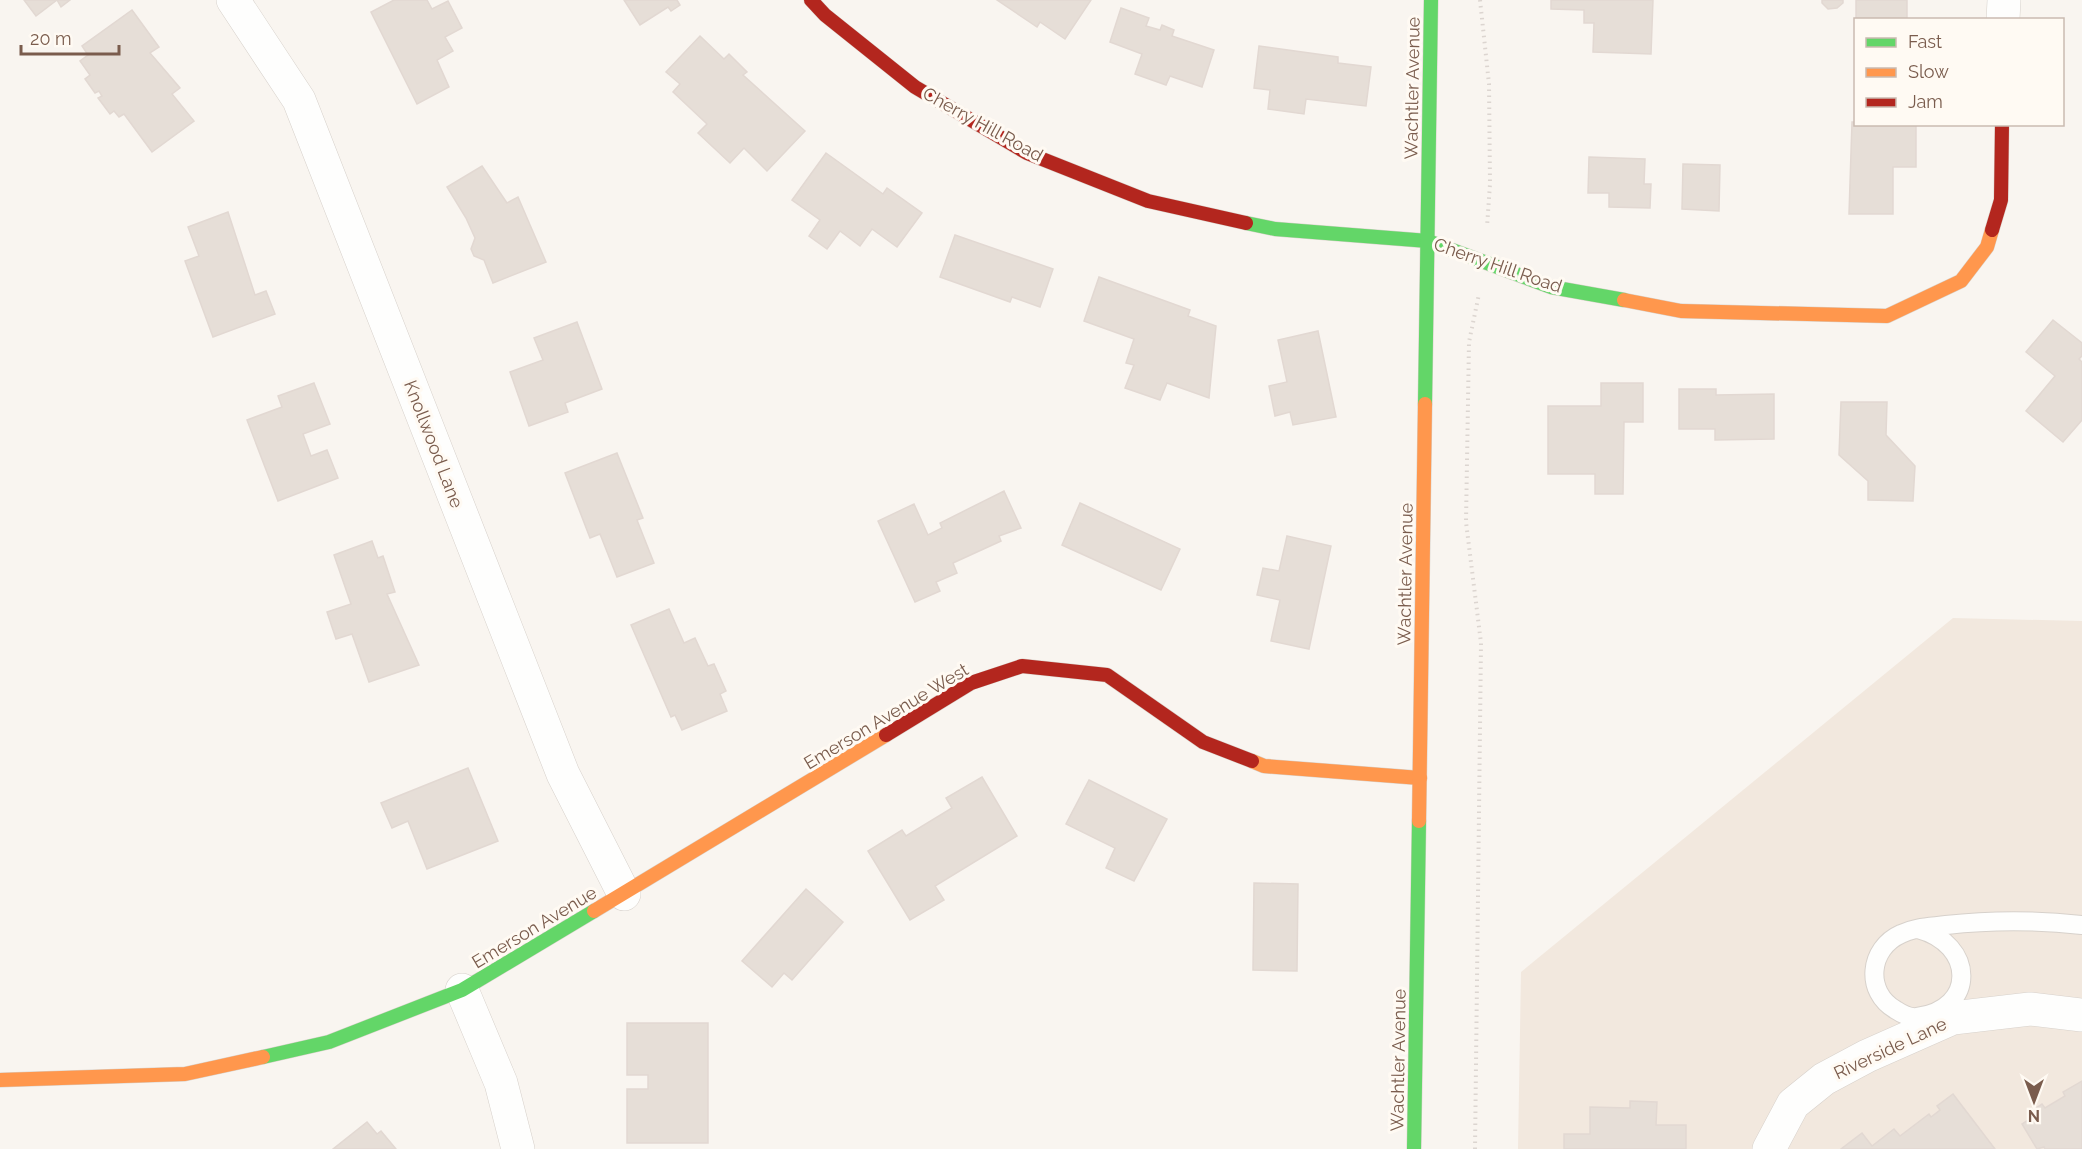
<svg xmlns="http://www.w3.org/2000/svg" width="2082" height="1149" viewBox="0 0 2082 1149" font-family="Raleway,sans-serif">
<rect width="100%" height="100%" fill="#f9f5f0"/>
<!-- residential -->
<polygon fill="#f2e8de" points="1953,618 2082,621 2082,1149 1518,1149 1521,972"/>
<!-- building -->
<g fill="#e6ded7" stroke="#e2d8d2" stroke-width="1.5">
<polygon points="24,0 70,0 61,7 57,0 36,16"/>
<polygon points="394,0 427,0 432,9 448,1 462,28 445,37 453,51 437,60 449,87 417,104 371,12"/>
<polygon points="624,0 677,0 680,5 671,11 668,7 640,25"/>
<polygon points="997,0 1091,0 1065,39 1040,22 1037,27"/>
<polygon points="1551,0 1653,0 1651,54 1593,52 1594,23 1584,23 1584,10 1551,9"/>
<polygon points="1822,0 1843,0 1843,3 1837,8 1828,9 1822,3"/>
<polygon points="1856,0 1907,0 1907,19 1856,20"/>
<polygon points="1121,8 1149,18 1146,26 1160,30 1162,25 1174,30 1172,36 1214,50 1202,87 1170,76 1166,85 1135,74 1142,54 1110,42"/>
<polygon points="132,10 159,47 150,53 180,88 172,94 194,121 152,152 124,114 119,117 114,111 110,114 98,98 102,96 99,91 95,93 85,79 90,75 80,61 88,55 82,46"/>
<polygon points="700,36 724,59 729,54 747,72 743,75 805,131 767,171 744,148 730,163 698,133 707,124 673,92 680,84 666,72"/>
<polygon points="1259,46 1338,57 1338,63 1371,67 1366,106 1306,99 1304,114 1268,109 1270,90 1254,88"/>
<polygon points="1852,122 1856,122 1856,124 1916,124 1916,167 1893,167 1893,214 1849,214"/>
<polygon points="826,153 883,194 887,188 922,213 897,247 872,229 860,246 840,231 827,249 809,236 820,220 792,200"/>
<polygon points="1589,157 1645,159 1644,184 1651,184 1650,208 1609,207 1609,193 1588,193"/>
<polygon points="1683,164 1720,165 1719,211 1682,209"/>
<polygon points="482,166 507,203 518,197 546,262 493,283 484,260 474,256 471,249 475,238 466,218 447,187"/>
<polygon points="228,212 255,295 266,291 275,314 213,337 185,261 199,256 188,227"/>
<polygon points="955,235 1053,269 1040,307 1012,297 1010,302 940,277"/>
<polygon points="1099,277 1190,310 1188,316 1216,326 1209,398 1167,383 1160,400 1125,388 1134,365 1126,363 1134,339 1084,321"/>
<polygon points="2053,320 2082,343 2082,356 2079,359 2082,362 2082,420 2063,442 2026,411 2055,376 2026,352"/>
<polygon points="577,322 602,389 565,403 568,412 529,426 510,372 543,360 534,338"/>
<polygon points="1318,331 1336,417 1293,425 1290,412 1275,416 1269,386 1287,382 1278,340"/>
<polygon points="314,383 330,424 303,434 311,456 327,450 338,478 278,501 247,420 282,407 278,396"/>
<polygon points="1601,383 1643,383 1643,422 1624,422 1623,494 1595,494 1595,474 1548,474 1548,406 1601,406"/>
<polygon points="1679,389 1716,389 1716,395 1774,394 1774,439 1715,440 1715,429 1679,429"/>
<polygon points="1841,402 1887,402 1886,435 1915,466 1913,501 1868,500 1868,481 1839,455"/>
<polygon points="617,453 643,518 637,520 654,563 617,577 600,534 590,538 565,473"/>
<polygon points="1004,491 1021,528 999,536 1001,541 953,563 957,573 936,582 940,591 915,602 878,521 914,504 928,535 942,528 940,523"/>
<polygon points="1080,503 1180,549 1161,590 1062,545"/>
<polygon points="1287,536 1331,546 1309,649 1271,641 1280,600 1257,595 1263,568 1279,571"/>
<polygon points="372,541 378,558 383,556 395,592 387,594 419,665 369,682 352,634 336,639 327,612 351,604 334,555"/>
<polygon points="669,609 684,643 695,638 708,666 714,664 726,691 720,694 727,711 682,730 675,715 671,717 631,625"/>
<polygon points="468,768 498,841 427,869 408,821 392,828 381,803"/>
<polygon points="982,777 1017,836 935,886 944,900 910,920 868,851 902,830 906,836 952,808 946,798"/>
<polygon points="1089,780 1167,819 1134,881 1106,868 1115,848 1066,824"/>
<polygon points="1254,883 1298,884 1297,971 1253,970"/>
<polygon points="806,889 843,922 792,980 784,973 772,987 742,961"/>
<polygon points="627,1023 708,1023 708,1143 627,1143 627,1089 648,1089 648,1075 627,1075"/>
<polygon points="2082,1081 2082,1149 2045,1149 2044,1147 2037,1149 2022,1124 2033,1117 2030,1112 2042,1104 2045,1108 2065,1096 2063,1092"/>
<polygon points="1953,1094 1995,1149 1841,1149 1862,1133 1872,1146 1894,1129 1900,1136 1929,1114 1931,1117 1940,1110 1937,1106"/>
<polygon points="1630,1101 1657,1102 1656,1125 1686,1125 1686,1149 1564,1149 1564,1134 1590,1134 1590,1107 1630,1108"/>
<polygon points="367,1122 377,1134 381,1131 396,1149 333,1149"/>
</g>
<g fill="none" stroke-linecap="round" stroke-linejoin="round">
<defs>
<path id="lane" d="M1918,929C1975,944 1977,1009 1917,1017C1909,1018 1902,1014 1896,1010C1864,992 1869,948 1901,934C1915,927 1931,927 1946,925C1991,920 2036,920 2082,925"/>
<g id="street">
<polyline points="233,0 299,100 563,774 624,894"/>
<polyline points="2003,20 2004,0"/>
<polyline points="462,990 501,1083 518,1149"/>
<polyline points="1769,1149 1793,1104 1824,1079 1867,1056 1953,1018 2030,1009 2082,1015"/>
</g>
<g id="fast">
<polyline points="1246,223 1275,229 1428,241 1551,287 1624,300"/>
<polyline points="1425,404 1431,0"/>
<polyline points="263,1057 329,1042 462,990 594,911"/>
<polyline points="1414,1149 1419,821"/>
</g>
<g id="slow">
<polyline points="1624,300 1681,311 1887,316 1961,281 1987,247 1992,230"/>
<polyline points="1252,761 1264,766 1420,778"/>
<polyline points="1419,821 1425,404"/>
<polyline points="594,911 886,735"/>
<polyline points="0,1080 185,1074 263,1057"/>
</g>
<g id="jam">
<polyline points="811,0 825,15 915,87 1027,153 1148,201 1246,223"/>
<polyline points="1992,230 2001,200 2002,124"/>
<polyline points="886,735 971,683 1022,666 1107,675 1203,742 1252,761"/>
</g>
</defs>
<!-- lane casing -->
<use href="#lane" stroke="#d7d1cb" stroke-width="20"/>
<!-- street casing -->
<use href="#street" stroke="#d7d1cb" stroke-width="34"/>
<!-- fast casing -->
<use href="#fast" stroke="#d9d2cb" stroke-width="15"/>
<!-- slow casing -->
<use href="#slow" stroke="#d9d2cb" stroke-width="15"/>
<!-- jam casing -->
<use href="#jam" stroke="#d9d2cb" stroke-width="15"/>
<!-- path -->
<g stroke="#dcd5d0" stroke-width="4" stroke-dasharray="1.5 4.5" stroke-linecap="butt">
<polyline points="1480,0 1489,84 1490,184 1487,227"/>
<polyline points="1475,1149 1481,643 1466,522 1469,342 1479,294"/>
</g>
<!-- lane -->
<use href="#lane" stroke="#fefefd" stroke-width="18"/>
<!-- street -->
<use href="#street" stroke="#fefefd" stroke-width="33"/>
<!-- fast -->
<use href="#fast" stroke="#63d668" stroke-width="14"/>
<!-- slow -->
<use href="#slow" stroke="#ff974d" stroke-width="14"/>
<!-- jam -->
<use href="#jam" stroke="#b3261e" stroke-width="14"/>
</g>
<g text-anchor="middle" dominant-baseline="central" stroke-width="6" stroke-linejoin="round" paint-order="stroke">
<!-- street labels -->
<g font-size="18" fill="#7a5c4d" stroke="#fffaf3">
<text transform="translate(1412 88) rotate(-89)">Wachtler Avenue</text>
<text transform="translate(983 124) rotate(29)">Cherry Hill Road</text>
<text transform="translate(1498 265) rotate(19)">Cherry Hill Road</text>
<text transform="translate(434 444) rotate(69)">Knollwood Lane</text>
<text transform="translate(1405 574) rotate(-89)">Wachtler Avenue</text>
<text transform="translate(886 716) rotate(-31)">Emerson Avenue West</text>
<text transform="translate(534 927) rotate(-31)">Emerson Avenue</text>
<text transform="translate(1890 1048) rotate(-25)">Riverside Lane</text>
<text transform="translate(1398 1060) rotate(-89)">Wachtler Avenue</text>
</g>
</g>
<!-- legend -->
<rect x="1854" y="18" width="210" height="108" fill="#fffaf3" stroke="#cabbb1" stroke-width="1.5"/>
<rect x="1866" y="38" width="30" height="9" fill="#63d668" stroke="#cabbb1" stroke-width="1.5"/>
<text x="1908" y="48" font-size="18" fill="#7a5c4d">Fast</text>
<rect x="1866" y="68" width="30" height="9" fill="#ff974d" stroke="#cabbb1" stroke-width="1.5"/>
<text x="1908" y="78" font-size="18" fill="#7a5c4d">Slow</text>
<rect x="1866" y="98" width="30" height="9" fill="#b3261e" stroke="#cabbb1" stroke-width="1.5"/>
<text x="1908" y="108" font-size="18" fill="#7a5c4d">Jam</text>
<!-- north arrow -->
<g transform="translate(2034 1101) rotate(180)" stroke="#fffaf3" stroke-width="4.5" paint-order="stroke">
<path d="M0-4.5L10 22L0 15L-10 22Z" fill="#7a5c4d"/>
<text y="-9" font-size="16" font-weight="bold" text-anchor="middle" fill="#7a5c4d">N</text>
</g>
<!-- scale -->
<path d="M21 45v9h98v-9" fill="none" stroke="#7a5c4d" stroke-width="3"/>
<text x="30" y="45" font-size="18" fill="#7a5c4d" stroke="#fffaf3" stroke-width="4.5" paint-order="stroke">20 m</text>
</svg>
